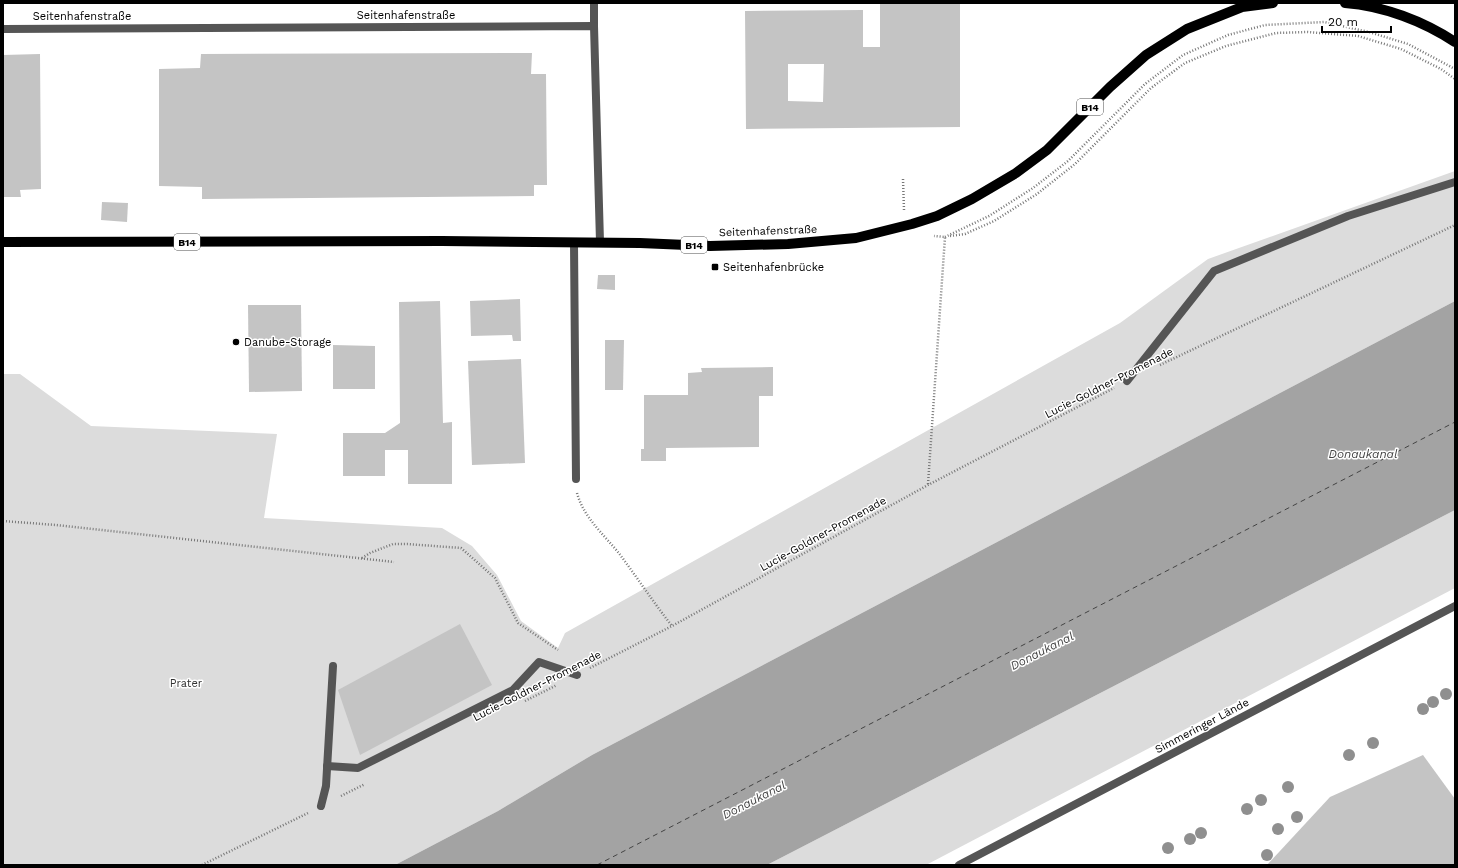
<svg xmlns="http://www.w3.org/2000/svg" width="1458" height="868" viewBox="0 0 1458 868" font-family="'Work Sans',sans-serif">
<rect width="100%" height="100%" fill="#fff"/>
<!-- green -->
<g fill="#dcdcdc">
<polygon points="1455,171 1455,301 592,755 498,811 395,865 3,865 3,374 20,374 91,426 277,434 264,518 442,528 472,546 497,575 521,621 558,648 565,633 1120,323 1208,259"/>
<polygon points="1455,510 1455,588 926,865 767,865"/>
</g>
<!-- water -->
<polygon fill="#a3a3a3" points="1455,301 1455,510 767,865 395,865 498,811 592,755"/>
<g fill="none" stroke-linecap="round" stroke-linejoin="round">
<!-- ferry -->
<polyline stroke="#444" stroke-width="1" stroke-dasharray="5 4" stroke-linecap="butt" points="597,865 1455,422"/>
</g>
<!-- building -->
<g fill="#c4c4c4" fill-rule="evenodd">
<path d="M880,3H960V127L746,129L745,11L863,10V47H880ZM788,64H824L823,102L788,101Z"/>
<polygon points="532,53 531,74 546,74 547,185 534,185 534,196 202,199 202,187 159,186 159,69 200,68 201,54"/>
<polygon points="40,54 41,189 20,190 21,197 3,197 3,55"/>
<polygon points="102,202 128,203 127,222 101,220"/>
<polygon points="598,275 615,275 615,290 597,289"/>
<polygon points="520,299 521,341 513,341 512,335 471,336 470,301"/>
<polygon points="440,301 443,423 452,422 452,484 408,484 408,450 385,450 385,476 343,476 343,433 385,433 400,423 399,302"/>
<polygon points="248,305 301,305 302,391 249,392"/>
<polygon points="605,340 624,340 623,390 605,390"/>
<polygon points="333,345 375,346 375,389 333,389"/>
<polygon points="521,359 525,463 472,465 468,361"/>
<polygon points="773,367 773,396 759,396 759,447 666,448 666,461 641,461 641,449 644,449 644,395 688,395 688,373 702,372 701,368"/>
<polygon points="460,624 492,685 360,755 338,690"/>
<polygon points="1423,755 1455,799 1455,865 1267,865 1330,797"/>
</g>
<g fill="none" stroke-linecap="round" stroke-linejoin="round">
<!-- path -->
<g stroke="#777" stroke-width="2.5" stroke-dasharray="1 2" stroke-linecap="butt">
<polyline points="903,179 904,210"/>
<polyline points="950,236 965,234 994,221 1037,194 1075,164 1151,88 1185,63 1226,46 1276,33 1308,32 1358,36 1401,49 1441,69 1455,79"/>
<polyline points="945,237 989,216 1033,188 1068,161 1145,84 1183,55 1228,35 1265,25 1324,22 1369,32 1408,44 1455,69"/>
<polyline points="1160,365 1455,225"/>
<polyline points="928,484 945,237 934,236"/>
<path d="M577,493C584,519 606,536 621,556C638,579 654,603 672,626"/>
<polyline points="3,521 56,525 394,562"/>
<polyline points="362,558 370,553 393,544 407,544 461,548 495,578 518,623 558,650"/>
<polyline points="590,668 672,626 928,485 1114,388"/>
<polyline points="525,701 557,685"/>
<polyline points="341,796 365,784"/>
<polyline points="202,865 308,813"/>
</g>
<!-- service -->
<g stroke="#555" stroke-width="8">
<polyline points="594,26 594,3"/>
<polyline points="3,29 594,26 600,242"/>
<polyline points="1127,381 1214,271 1348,216 1455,182"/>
<polyline points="327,766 358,768 513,690 539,662 577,675"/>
<polyline points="321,806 326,786 333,666"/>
<polyline points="959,865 1455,606"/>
</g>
<!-- minor -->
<polyline stroke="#555" stroke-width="8" points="574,243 576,479"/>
<!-- primary -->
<g stroke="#000" stroke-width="10">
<path d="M1345,3C1384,6 1423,21 1455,42"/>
<polyline points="3,242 442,241 640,243 710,246 788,244 856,238 912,224 937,216 972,199 1016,173 1047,150 1110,87 1146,55 1187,29 1242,7 1273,3"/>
</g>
</g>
<!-- trees -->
<g fill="#8f8f8f">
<circle cx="1446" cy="694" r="6"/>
<circle cx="1433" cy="702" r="6"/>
<circle cx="1423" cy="709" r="6"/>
<circle cx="1373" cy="743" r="6"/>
<circle cx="1349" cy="755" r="6"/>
<circle cx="1288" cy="787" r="6"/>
<circle cx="1261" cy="800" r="6"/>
<circle cx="1247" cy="809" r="6"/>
<circle cx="1297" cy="817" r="6"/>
<circle cx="1278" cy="829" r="6"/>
<circle cx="1201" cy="833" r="6"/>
<circle cx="1190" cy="839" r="6"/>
<circle cx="1168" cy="848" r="6"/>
<circle cx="1267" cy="855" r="6"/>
</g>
<!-- markers -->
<g fill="#000" stroke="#fff" stroke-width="1.5">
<rect x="711" y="263" width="8" height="8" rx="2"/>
<circle cx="236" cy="342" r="4"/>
</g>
<g text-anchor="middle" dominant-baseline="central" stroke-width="3" stroke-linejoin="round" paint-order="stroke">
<!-- shield labels -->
<g fill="#fff" stroke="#4c4c4c" stroke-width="1">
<rect x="1077" y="99" width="26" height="16" rx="3"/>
<rect x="174" y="234" width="26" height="16" rx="3"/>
<rect x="681" y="237" width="26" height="16" rx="3"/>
</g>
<g font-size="10" font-weight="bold" fill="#000">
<text x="1090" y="107">B14</text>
<text x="187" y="242">B14</text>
<text x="694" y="245">B14</text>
</g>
<!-- street labels -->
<g font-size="11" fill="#000" stroke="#fff">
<text x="406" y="15">Seitenhafenstraße</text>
<text x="82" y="16">Seitenhafenstraße</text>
<text transform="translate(768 231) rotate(-2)">Seitenhafenstraße</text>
<text transform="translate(1109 383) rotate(-27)">Lucie-Goldner-Promenade</text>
<text transform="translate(823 534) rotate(-29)">Lucie-Goldner-Promenade</text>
<text transform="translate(537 686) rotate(-27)">Lucie-Goldner-Promenade</text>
<text transform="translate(1202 726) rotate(-28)">Simmeringer Lände</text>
</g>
<!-- poi labels -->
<g font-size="11" fill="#000" stroke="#fff" text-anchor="start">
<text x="723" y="267">Seitenhafenbrücke</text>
<text x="244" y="342">Danube-Storage</text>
</g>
<!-- park labels -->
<g font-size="11" fill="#333" stroke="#fff">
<text x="186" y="683">Prater</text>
</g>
<!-- water labels -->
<g font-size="12" font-style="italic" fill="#444" stroke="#fff">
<text x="1363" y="454">Donaukanal</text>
<text transform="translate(1042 651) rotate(-27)">Donaukanal</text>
<text transform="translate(754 800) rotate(-27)">Donaukanal</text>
</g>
</g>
<!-- border -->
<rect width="1458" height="868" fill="none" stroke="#000000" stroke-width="8"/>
<!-- scale -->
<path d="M1322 26v6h69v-6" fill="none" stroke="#000000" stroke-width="2"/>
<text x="1328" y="26" font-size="12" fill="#000000" stroke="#ffffff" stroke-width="3" paint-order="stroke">20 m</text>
</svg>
